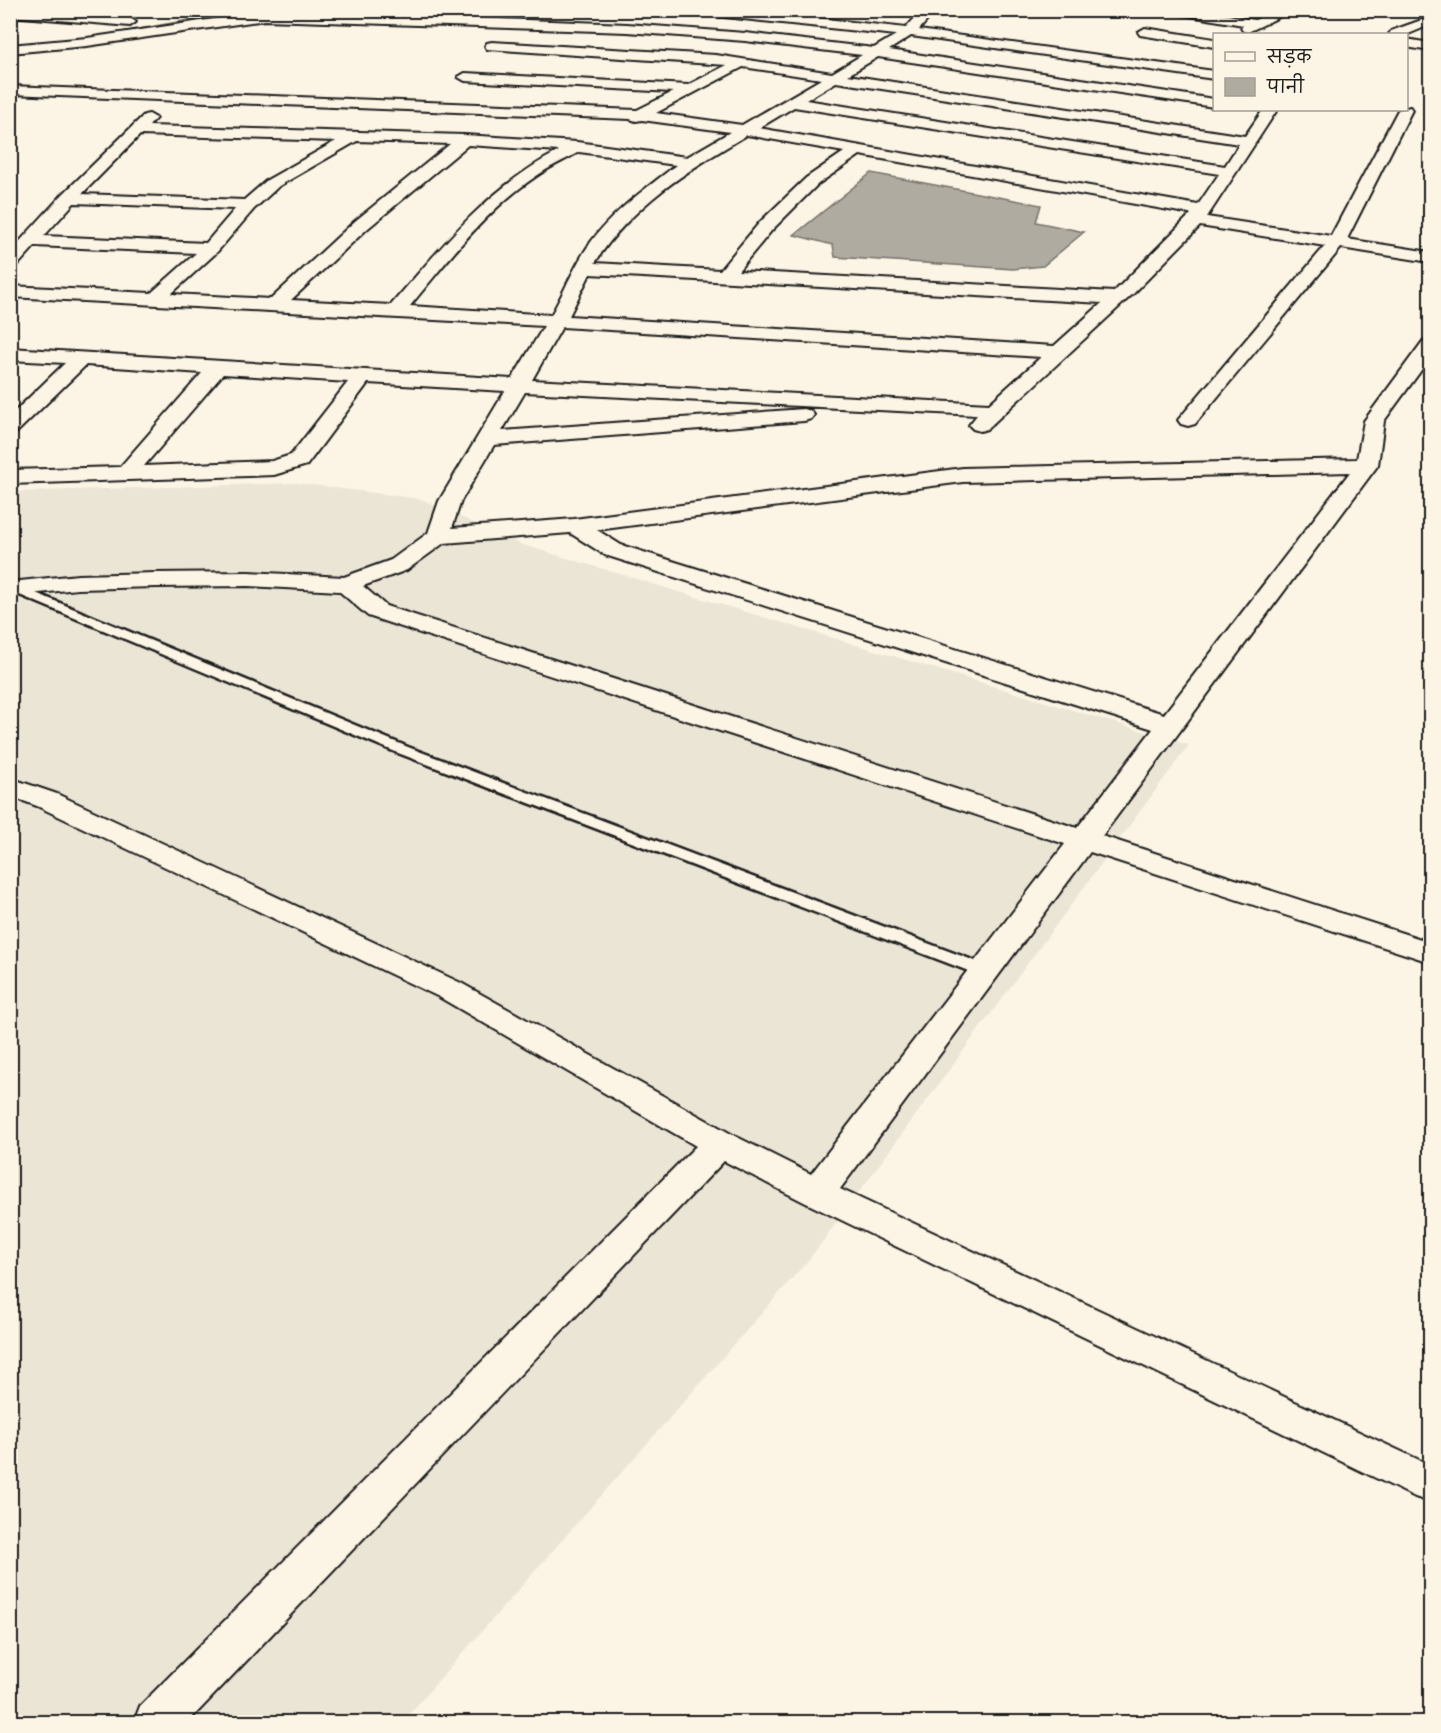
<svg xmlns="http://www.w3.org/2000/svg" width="1441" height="1733" viewBox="0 0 1441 1733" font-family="'Playpen Sans','Playpen Sans Deva',sans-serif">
<rect width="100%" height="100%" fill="#fcf5e5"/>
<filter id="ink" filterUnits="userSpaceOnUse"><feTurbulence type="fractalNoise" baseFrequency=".0167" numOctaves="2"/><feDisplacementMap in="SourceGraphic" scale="12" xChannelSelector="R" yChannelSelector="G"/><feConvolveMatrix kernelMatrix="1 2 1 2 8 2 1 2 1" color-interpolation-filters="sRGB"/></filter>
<g filter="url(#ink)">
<!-- built -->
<polygon fill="#ebe5d6" points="297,483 421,499 520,544 1189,745 811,1257 402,1722 11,1722 10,492"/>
<!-- water -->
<polygon fill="#b0aba1" stroke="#75726c" stroke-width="1.5" points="871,173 1041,205 1036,222 1084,232 1043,266 1013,269 835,257 833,245 794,235"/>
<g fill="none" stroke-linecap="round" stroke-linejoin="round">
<!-- stream -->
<polygon fill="#75726c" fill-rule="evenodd" points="239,10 253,10 105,37 102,35"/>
<defs>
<polygon id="service" points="14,584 408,747 991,967 993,971 985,976 979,975 398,753 10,591 10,585"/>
<g id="minor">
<polygon points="10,10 130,18 136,22 130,26 10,16"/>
<path d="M275,10L627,24L745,33L874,48L896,35L696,14L690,10H747L906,28L922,10H936L919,30L1214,71V79L911,36L889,50L1214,99V107L878,57L848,75L1245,136L1263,110H1277L1207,217L1331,236L1398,110L1410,107L1412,110L1347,239L1430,252V262L1341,248L1195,424L1188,426L1181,424L1178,420L1325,246L1200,226L1134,293L987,429L980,431L973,429L969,425L977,415L525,392L502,431L804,409L811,411L814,415L811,419L804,421L494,445L461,501L452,528L574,519L963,468L1357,459L1364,421L1423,341L1430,339V358L1384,421L1378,465L1102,836L1430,942V962L1090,852L840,1189L1430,1465V1502L1415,1497L804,1202L724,1161L188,1722H134L140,1706L696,1146L439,997L37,806L10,796V778L57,794L461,983L733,1135L811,1174L1065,844L368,616L339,591L248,586L156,587L78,589L10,596V582L78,575L156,573L248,572L344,577L391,560L428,533L439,501L505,391L368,383L307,465L274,475L10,484V470L120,467L202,373L86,365L17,432L10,434V416L65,363L10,360V348L512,379L544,326L10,297V286L151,293L196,253L35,246L16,267L10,268V252L62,195L144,115L149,114L156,118L149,126L464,135L577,142L687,157L730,132L642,120L636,121L630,119L10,94V86L637,110L673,92L465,81L458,77L465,73L688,85L727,65L487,49L485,46L487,43L492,42L716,55L832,73L862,55L745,41L627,32L265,20L87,46L10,53V45L87,38ZM743,67L821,79L742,125L656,113ZM836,82L1239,144L1225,166L806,100ZM794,107L1219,174L1198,205L759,128ZM140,135L336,141L267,180L244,200L82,194ZM747,135L844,152L806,178L760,222L720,270L595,263C630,206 691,168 747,135ZM357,141L450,144L355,221L271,299L171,294L217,252L254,209L279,186ZM468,145L559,151C489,187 442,246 391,305L291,300L367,229ZM579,152L676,165C647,188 613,211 591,242C574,265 565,291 551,315L410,306C448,260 485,211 535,177C549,167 565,160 579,152ZM860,155L1191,214L1114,292L738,271L772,230L818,184ZM74,203L235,209L206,243L44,236ZM590,274L1102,303L1054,346L569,316ZM562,327L1041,357L989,404L532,380ZM223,374L348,382L291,455L272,461L144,466ZM1350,472L1164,714L621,545L597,530L963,482ZM570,533L605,555L1153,729L1077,828L386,606L363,586L407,570L444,543Z"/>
<polygon points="1172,10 1202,10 1255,20 1276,10 1294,10 1248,32 1243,31 1241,28 1243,25 1178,14"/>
<polygon points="1430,17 1430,25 1406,35 1389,34 1391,31"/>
<polygon points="1145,28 1214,39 1214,47 1140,35 1138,32"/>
<polygon points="1406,39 1430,43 1430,51 1406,47"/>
</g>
</defs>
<!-- service casing -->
<use href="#service" stroke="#1c1c1c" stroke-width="5"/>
<!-- minor casing -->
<use href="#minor" stroke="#1c1c1c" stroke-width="4"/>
<!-- service -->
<use href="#service" fill="#fcf5e5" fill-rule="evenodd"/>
<!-- minor -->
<use href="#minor" fill="#fcf5e5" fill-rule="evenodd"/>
</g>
</g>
<!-- margin -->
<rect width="1441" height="1733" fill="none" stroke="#fcf5e5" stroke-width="36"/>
<rect x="18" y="18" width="1405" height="1697" fill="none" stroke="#1c1c1c" stroke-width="2" filter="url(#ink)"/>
<!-- legend -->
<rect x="1213" y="33" width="195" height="78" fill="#fcf5e5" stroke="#a29e95" stroke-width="1.5"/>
<rect x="1225" y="52" width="30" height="9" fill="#fcf5e5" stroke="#a29e95" stroke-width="1.5"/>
<text x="1267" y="63" font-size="18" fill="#1c1c1c">सड़क</text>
<rect x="1225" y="78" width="30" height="18" fill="#b0aba1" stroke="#a29e95" stroke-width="1.5"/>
<text x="1267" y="93" font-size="18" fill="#1c1c1c">पानी</text>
</svg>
